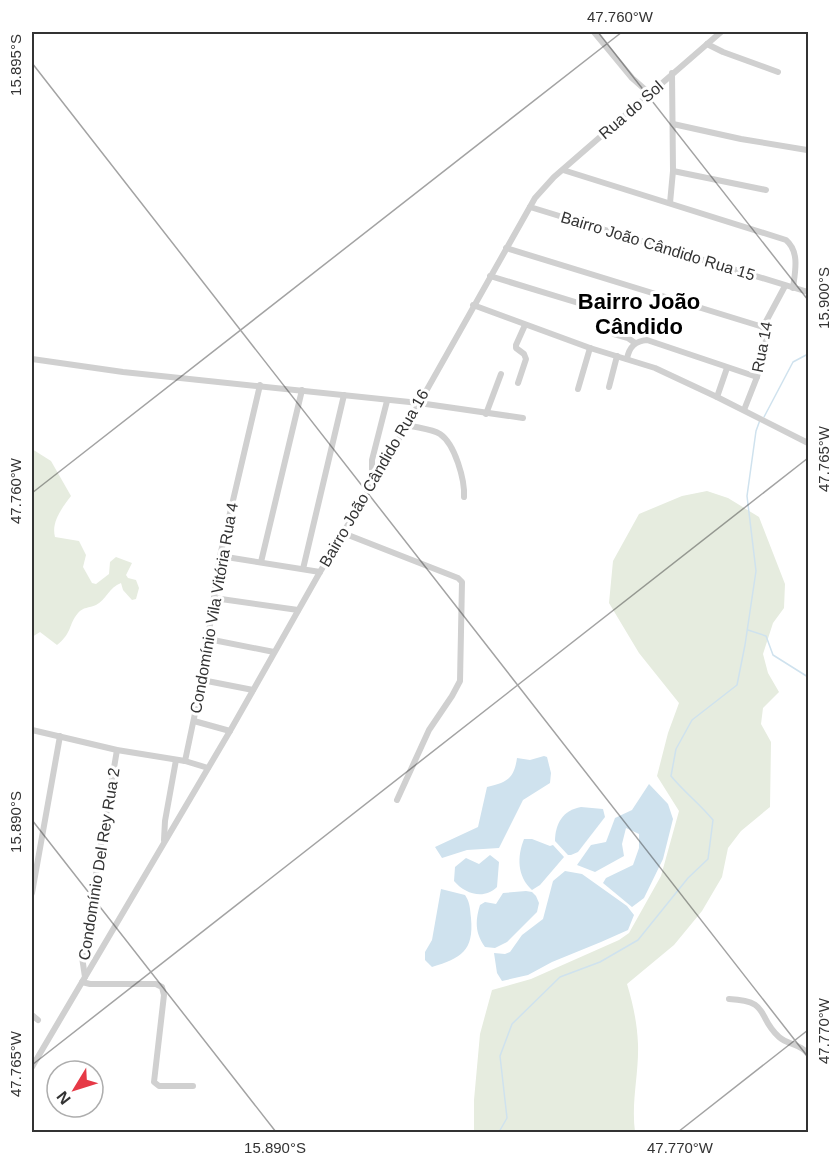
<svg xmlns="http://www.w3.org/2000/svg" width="840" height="1164" viewBox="0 0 840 1164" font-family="Helvetica,sans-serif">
<rect width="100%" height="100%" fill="#fff"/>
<!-- green -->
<g fill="#e6ecdf">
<path d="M32,449L51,461L71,496C62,508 51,522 55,537L79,541L86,555L83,567L92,583L96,584L109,574L110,562L116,557L132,563L126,575L128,578L136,580L139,588L136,599L132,600L123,590L121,583C109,587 106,600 96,605C89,608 83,607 78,613C68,625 73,632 57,645L40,632L32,637Z"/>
<path d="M707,491L728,498L759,517L785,584L784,608L773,623L763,654L768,673L779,692L763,708L761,724L771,742L770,807L741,831L728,848L722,877L702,911L674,945L627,984C633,1004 637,1022 638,1044C639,1074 631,1102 635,1132H474V1100L480,1034L492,990L531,979L619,940L629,933L661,876L679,811L657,776L668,733L679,703L639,653L609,603L613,561L639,514L682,496Z"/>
</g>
<!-- water -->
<g fill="#cfe2ee">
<path d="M544,756L547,757L551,773L550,783L523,800L499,848L467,850L442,858L435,847L478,827L487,787C507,782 514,779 517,758L530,760Z"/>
<polygon points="649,784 668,804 673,819 663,859 644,898 632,907 603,883 606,878 633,865 639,848 639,834 626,828 622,844 624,856 595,872 577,865 591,845 606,842 615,818 632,810"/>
<path d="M581,807L603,809L605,817L578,852L571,855H568L555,841C555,824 563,810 581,807Z"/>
<path d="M524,839H532L550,846L553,845L564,857L540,885L532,890C517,876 517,857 524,839Z"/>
<path d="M490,855L499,862L497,887C484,900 465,894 454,881L455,867L466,858L479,864Z"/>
<polygon points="565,871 582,874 627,906 634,915 628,930 601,942 552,962 528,975 502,981 497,973 494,953 505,954 510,952 522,935 543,919 553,881"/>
<path d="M441,889L465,895C470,902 470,909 471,918C474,951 461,958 432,967L425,960V952L432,940Z"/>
<path d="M526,891L532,892L536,896L539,903L537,912L507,942L495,948L485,947C475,933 475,921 480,905L485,902L496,904L503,893Z"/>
</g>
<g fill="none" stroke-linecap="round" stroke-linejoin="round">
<!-- stream -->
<g stroke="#cfe2ee" stroke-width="1.5">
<polyline points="764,417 793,362 808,354"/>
<polyline points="748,630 766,636 773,655 808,677"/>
<path d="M499,1132L507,1118L500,1056L512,1024L560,977L600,962L638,940L688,878L708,859L713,820C700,804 684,792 671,776L676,749L692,720L737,685L745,645L756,571L747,496L756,431L760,420"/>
</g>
<!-- minor -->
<g stroke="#d0d0d0" stroke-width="6">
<polyline points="594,32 632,78 649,93"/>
<polyline points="707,44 723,52 778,72"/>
<polyline points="673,124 741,139 807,150"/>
<path d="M563,170L786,240C800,252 795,272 793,288"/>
<polyline points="673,171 766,190"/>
<polyline points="670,203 673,171 672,73"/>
<polyline points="530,207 808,292"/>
<polyline points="506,248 763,327"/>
<polyline points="490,276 585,305"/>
<polyline points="473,305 590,348 655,368 717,397 808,443"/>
<polyline points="614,334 628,338 635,343"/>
<polyline points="32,359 123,372 419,403 523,418"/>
<path d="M627,359C629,347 635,341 647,340L757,377"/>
<polyline points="518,383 526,359 524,354 516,348 516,345 525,325"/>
<polyline points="609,387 617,356"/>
<polyline points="578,389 590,348"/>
<polyline points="717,397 727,368"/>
<polyline points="744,410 757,377 766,341 763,327 785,286"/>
<polyline points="486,414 501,374"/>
<path d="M407,425C418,428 432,429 440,434C455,444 465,480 464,497"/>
<polyline points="372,482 372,460 387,401"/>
<polyline points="343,533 458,578 462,582 460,681 452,696 429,730 397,800"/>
<polyline points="220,556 320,572"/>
<polyline points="261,562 302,390"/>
<polyline points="303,569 344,395"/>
<polyline points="214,598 298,610"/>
<polyline points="208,639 274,652"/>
<polyline points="202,680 253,690"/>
<polyline points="194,721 230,731"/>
<polyline points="32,730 117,750 185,761 208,768"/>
<polyline points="185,761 202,680 220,556 260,385"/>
<polyline points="164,840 165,821 176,760"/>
<polyline points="32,893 60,736"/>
<polyline points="85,977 82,957 117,750"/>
<polyline points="82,982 90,984 156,984 162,987 164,995 154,1082 159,1086 193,1086"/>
<path d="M729,999C771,1001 756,1016 779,1037C788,1045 801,1044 808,1054"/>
<polyline points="32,1015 38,1020"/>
<polyline points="32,1067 230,731 320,572 407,425 535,198 554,177 721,32"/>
</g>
</g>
<!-- ticks -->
<path fill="none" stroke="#333" stroke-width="1.5" stroke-opacity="0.45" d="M598,32L808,300M32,63L808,1057M32,493L622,32M32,820L276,1132M32,1065L808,458M678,1132L808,1030"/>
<g text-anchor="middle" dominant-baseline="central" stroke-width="6" stroke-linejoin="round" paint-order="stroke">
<!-- street labels -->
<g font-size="16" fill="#333" stroke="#fff">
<text transform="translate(631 110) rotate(-41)">Rua do Sol</text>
<text transform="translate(658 246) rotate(17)">Bairro João Cândido Rua 15</text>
<text transform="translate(762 347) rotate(-79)">Rua 14</text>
<text transform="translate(374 478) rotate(-60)">Bairro João Cândido Rua 16</text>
<text transform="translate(214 608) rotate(-80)">Condomínio Vila Vitória Rua 4</text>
<text transform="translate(99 864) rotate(-81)">Condomínio Del Rey Rua 2</text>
</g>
<!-- district labels -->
<g font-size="22" font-weight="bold" fill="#000" stroke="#fff">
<text x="639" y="301">Bairro João<tspan x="639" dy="25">Cândido</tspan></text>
</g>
</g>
<!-- border -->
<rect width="840" height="1164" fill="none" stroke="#ffffff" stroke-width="66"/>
<!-- north arrow -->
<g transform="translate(75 1089) rotate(232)"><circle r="28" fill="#ffffff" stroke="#adadad" stroke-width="1.5"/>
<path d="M0-4.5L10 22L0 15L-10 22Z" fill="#e63946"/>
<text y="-9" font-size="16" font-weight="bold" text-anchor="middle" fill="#333333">N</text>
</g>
<rect x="33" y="33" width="774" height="1098" fill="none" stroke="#333" stroke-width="2"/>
<g font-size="15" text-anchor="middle" fill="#333">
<text x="620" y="22">47.760°W</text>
<text transform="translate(16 65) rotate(-90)" y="5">15.895°S</text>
<text transform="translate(824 298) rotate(-90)" y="5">15.900°S</text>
<text transform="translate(824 459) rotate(-90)" y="5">47.765°W</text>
<text transform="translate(16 491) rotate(-90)" y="5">47.760°W</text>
<text transform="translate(16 822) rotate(-90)" y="5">15.890°S</text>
<text transform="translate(824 1031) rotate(-90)" y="5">47.770°W</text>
<text transform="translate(16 1064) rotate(-90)" y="5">47.765°W</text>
<text x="275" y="1153">15.890°S</text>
<text x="680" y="1153">47.770°W</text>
</g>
</svg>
